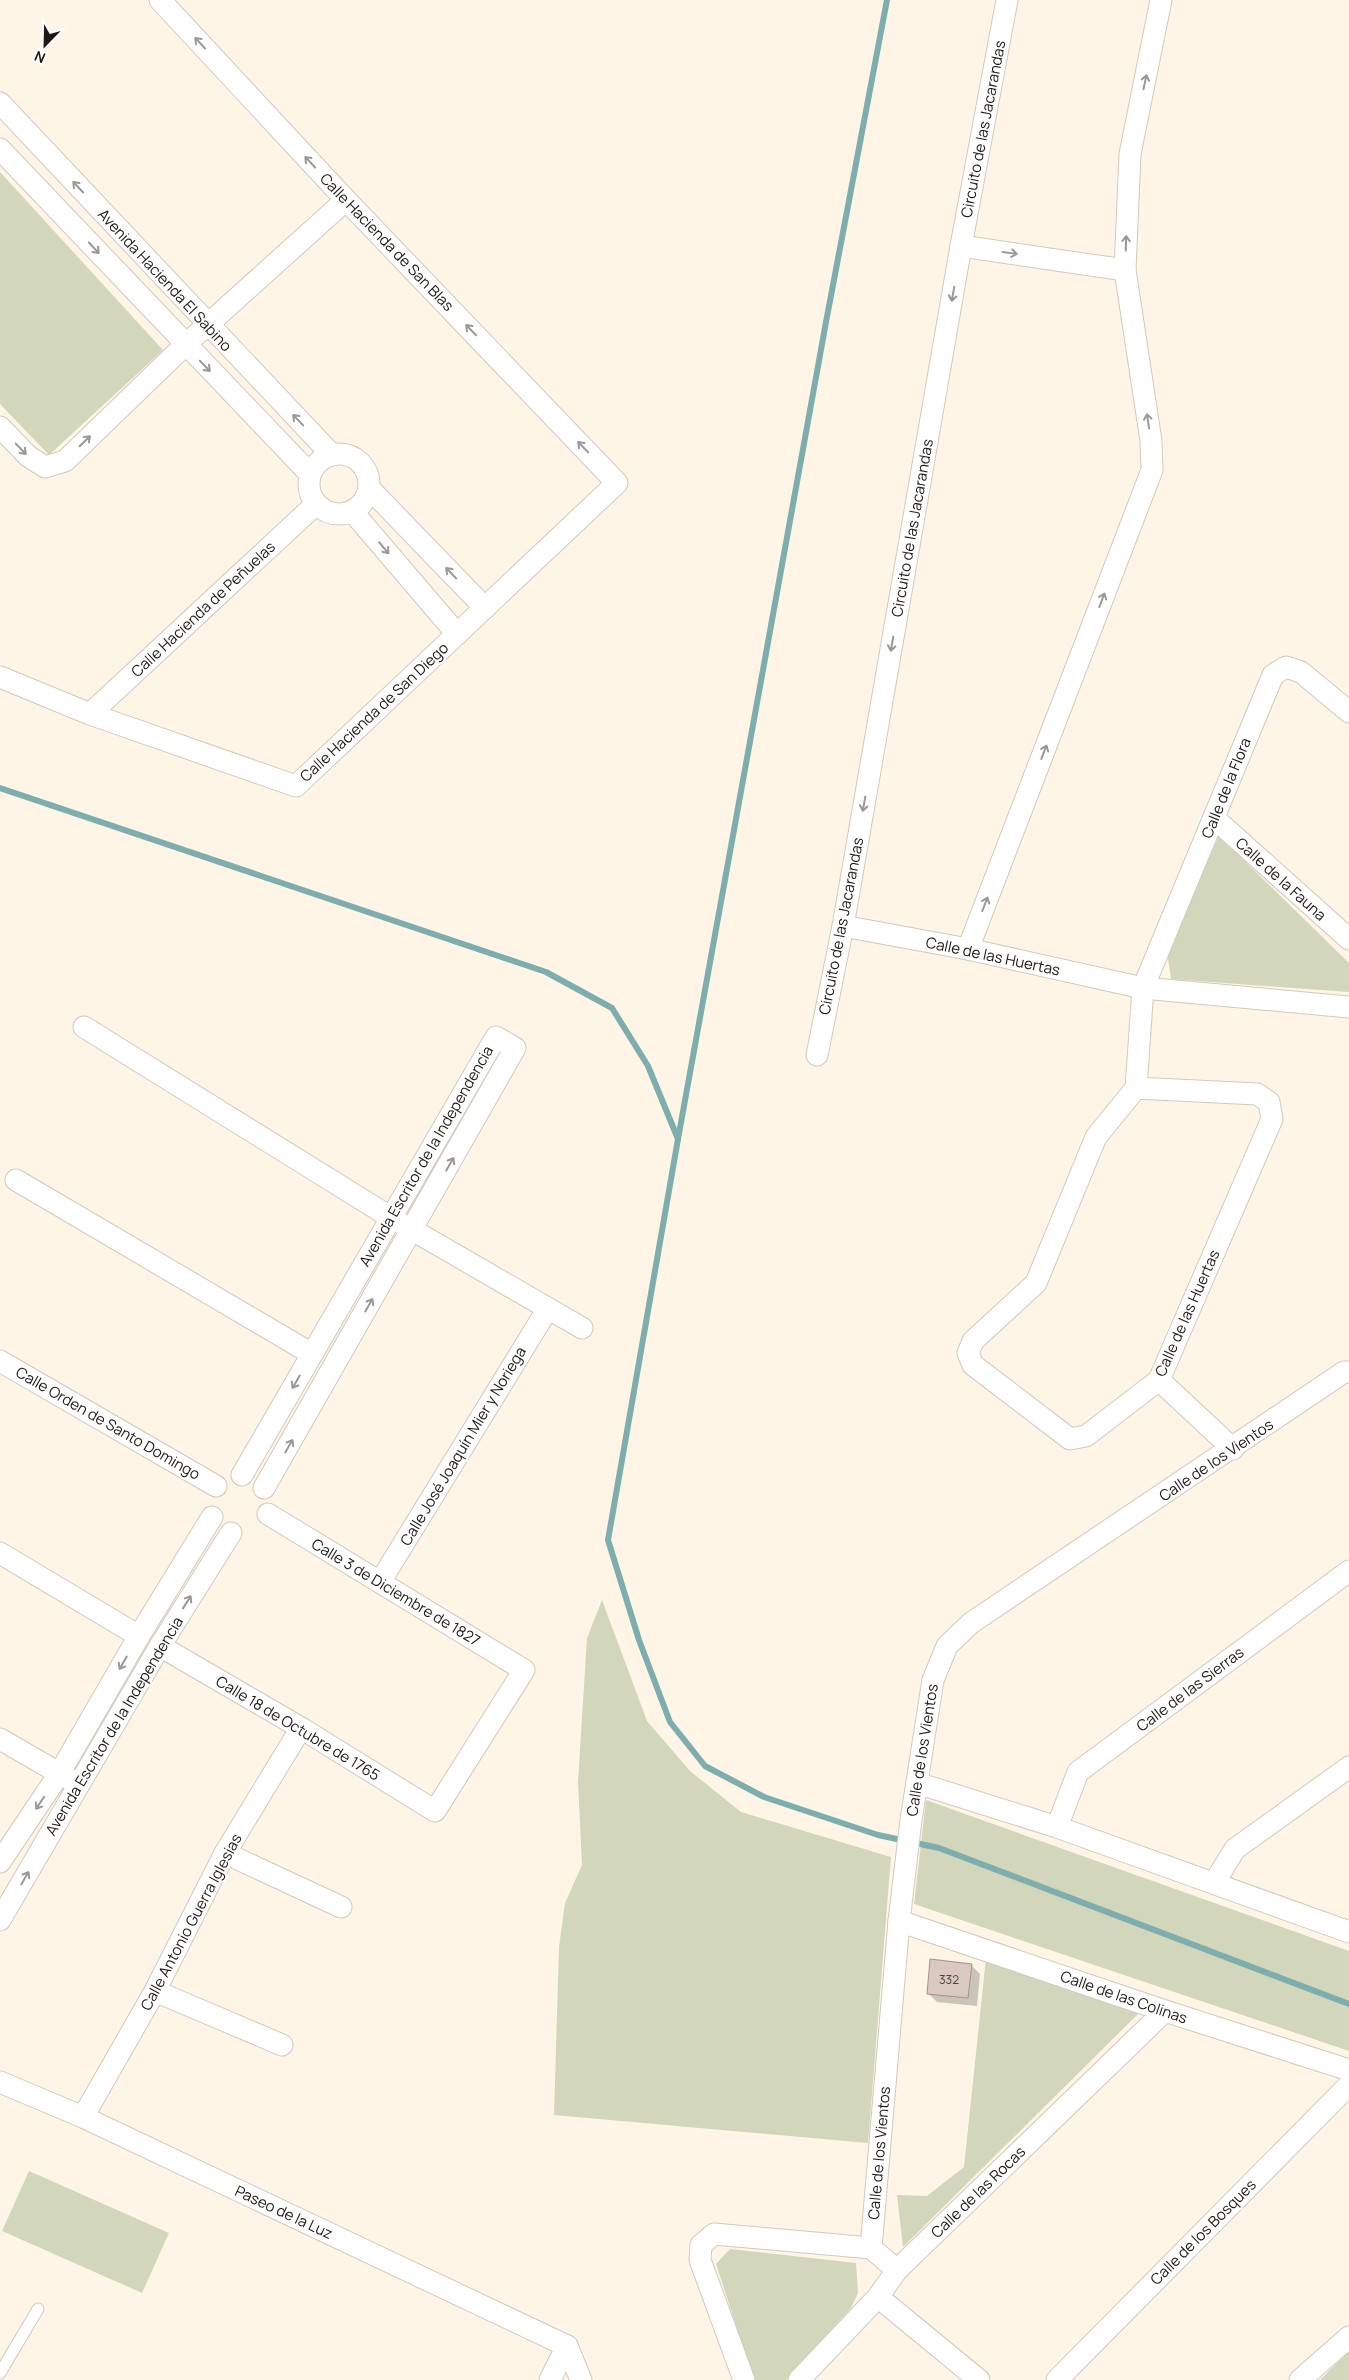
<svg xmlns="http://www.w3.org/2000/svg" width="1349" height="2380" viewBox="0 0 1349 2380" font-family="Manrope,sans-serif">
<rect width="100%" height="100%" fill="#fef5e6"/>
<!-- green -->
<g fill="#d2d6bb">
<polygon points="0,172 163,350 49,455 0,404"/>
<polygon points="1219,836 1349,963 1349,992 1171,979 1167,952"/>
<polygon points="602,1600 647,1721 690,1771 741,1812 891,1857 868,2143 554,2115 559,1947 565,1903 582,1865 578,1782 587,1638"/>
<polygon points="926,1800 1349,1951 1349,2051 914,1904"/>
<polygon points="986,1958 1141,2011 903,2247 897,2195 927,2196 964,2167"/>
<polygon points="29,2171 169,2233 142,2293 2,2231"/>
<polygon points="730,2249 856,2263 858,2293 851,2308 786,2380 754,2380 716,2264"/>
<polygon points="1349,2351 1349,2380 1320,2380"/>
</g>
<!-- shadow -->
<polygon fill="#0003" points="971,1965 980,1974 977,2006 937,2002 928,1993"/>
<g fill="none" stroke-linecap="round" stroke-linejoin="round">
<!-- stream -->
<g stroke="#7eadae" stroke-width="6">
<polyline points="887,0 826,322 678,1139 608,1540 639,1640 670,1722 705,1766 764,1797 878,1835 939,1848 1349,2004"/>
<polyline points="0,788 546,972 612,1008 648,1066 678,1139"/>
</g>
</g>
<!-- building -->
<polygon fill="#d9c9c1" stroke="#a2928b" points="930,1959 972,1964 968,1998 927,1994"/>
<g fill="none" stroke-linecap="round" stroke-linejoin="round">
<defs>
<polyline id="service" points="0,2373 38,2309"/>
<g id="minor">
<polyline points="0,103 332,455"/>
<polyline points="0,149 310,474"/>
<polyline points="961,246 1125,270"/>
<polyline points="0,427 28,456 45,467 65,461 185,345 346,200"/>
<circle cx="339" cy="484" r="30"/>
<polyline points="369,488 485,608"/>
<polyline points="352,511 457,634"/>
<polyline points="0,677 90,714 296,786 617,483 346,200 160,0"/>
<polyline points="90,714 316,504"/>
<polyline points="1214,818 1349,939"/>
<polyline points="843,926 968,949 1143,988 1349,1007"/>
<polyline points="968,949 1152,470 1151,441 1125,270 1130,154 1161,0"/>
<polyline points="84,1027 390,1217 582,1328"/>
<polyline points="817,1055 843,926 961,246 1007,0"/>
<polyline points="1136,1088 1257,1094 1269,1102 1272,1119 1159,1380 1086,1436 1070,1439 973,1365 968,1353 973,1341 1036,1283 1096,1137 1136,1088 1143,988 1273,675 1286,667 1301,672 1349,712"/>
<polyline points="16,1180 312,1354"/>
<polyline points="0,1361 216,1486"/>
<polyline points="1159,1380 1233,1449"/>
<polyline points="242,1475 496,1037 515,1048 264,1488"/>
<polyline points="0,1553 139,1636"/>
<polyline points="380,1582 547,1310"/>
<polyline points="160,1646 301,1728 435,1811 524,1670 268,1514"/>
<polyline points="0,1739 71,1780"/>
<polyline points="917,1783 1057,1827 1349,1932"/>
<polyline points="1057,1827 1078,1772 1349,1571"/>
<polyline points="225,1853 341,1907"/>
<polyline points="0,1862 59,1774 139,1636 212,1517"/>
<polyline points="1214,1883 1235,1849 1349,1767"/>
<polyline points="0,1920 160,1646 231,1533"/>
<polyline points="899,1921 1165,2011 1349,2070"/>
<polyline points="155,1991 282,2045"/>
<polyline points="0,2082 83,2117 567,2346"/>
<polyline points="83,2117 155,1991 225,1853 301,1728"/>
<polyline points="871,2248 899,1921 911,1820 933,1680 947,1646 971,1623 1344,1372 1349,1372"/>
<polyline points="878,2297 979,2380"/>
<polyline points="567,2346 581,2380"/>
<polyline points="550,2380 567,2346"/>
<polyline points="744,2380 700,2260 701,2245 714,2234 871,2248 897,2270"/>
<polyline points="799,2380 878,2297 897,2270 1165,2011"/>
<polyline points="1057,2380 1349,2085"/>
<polyline points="1300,2380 1349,2337"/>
</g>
</defs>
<!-- service casing -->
<use href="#service" stroke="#d2c9bb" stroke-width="13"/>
<!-- minor casing -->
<use href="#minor" stroke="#d2c9bb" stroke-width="23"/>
<!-- service -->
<use href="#service" stroke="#fff" stroke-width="11"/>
<!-- minor -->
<use href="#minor" stroke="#fff" stroke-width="21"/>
</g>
<!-- one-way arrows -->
<defs><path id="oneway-shaft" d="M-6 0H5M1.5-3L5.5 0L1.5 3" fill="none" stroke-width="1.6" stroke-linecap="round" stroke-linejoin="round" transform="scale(1.25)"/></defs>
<g stroke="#999896">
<use href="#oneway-shaft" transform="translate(200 43) rotate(-133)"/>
<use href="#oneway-shaft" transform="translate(1145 82) rotate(-78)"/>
<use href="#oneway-shaft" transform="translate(310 162) rotate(-133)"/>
<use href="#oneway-shaft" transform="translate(78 187) rotate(-133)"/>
<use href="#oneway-shaft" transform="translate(1126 243) rotate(-88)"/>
<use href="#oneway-shaft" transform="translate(94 248) rotate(47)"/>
<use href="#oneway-shaft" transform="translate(1010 253) rotate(8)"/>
<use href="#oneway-shaft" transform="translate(953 294) rotate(100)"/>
<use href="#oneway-shaft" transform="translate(471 330) rotate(-134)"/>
<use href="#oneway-shaft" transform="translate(205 366) rotate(46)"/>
<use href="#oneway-shaft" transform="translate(298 420) rotate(-134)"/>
<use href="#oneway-shaft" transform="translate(1148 421) rotate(-98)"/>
<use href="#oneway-shaft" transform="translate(85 441) rotate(-44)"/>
<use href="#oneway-shaft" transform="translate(583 447) rotate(-134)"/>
<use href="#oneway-shaft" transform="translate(21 449) rotate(46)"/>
<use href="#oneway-shaft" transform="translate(384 548) rotate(50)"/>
<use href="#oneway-shaft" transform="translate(451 573) rotate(-134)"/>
<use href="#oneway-shaft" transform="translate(1102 600) rotate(-69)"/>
<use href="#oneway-shaft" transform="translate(892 644) rotate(100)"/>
<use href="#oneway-shaft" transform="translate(1044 752) rotate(-69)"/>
<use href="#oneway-shaft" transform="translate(864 804) rotate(100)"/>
<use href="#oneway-shaft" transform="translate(985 904) rotate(-69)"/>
<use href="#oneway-shaft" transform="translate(450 1164) rotate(-60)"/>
<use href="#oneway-shaft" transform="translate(369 1305) rotate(-60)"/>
<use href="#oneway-shaft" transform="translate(296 1382) rotate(120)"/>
<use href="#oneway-shaft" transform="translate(289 1446) rotate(-60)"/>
<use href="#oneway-shaft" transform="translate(187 1602) rotate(-58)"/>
<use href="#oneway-shaft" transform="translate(123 1663) rotate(120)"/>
<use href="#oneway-shaft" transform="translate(40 1803) rotate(124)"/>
<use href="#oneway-shaft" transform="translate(25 1878) rotate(-60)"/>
</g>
<g text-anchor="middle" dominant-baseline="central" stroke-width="4.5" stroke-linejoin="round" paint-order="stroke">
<!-- number labels -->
<g font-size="12" fill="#4c4640">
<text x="949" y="1979">332</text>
</g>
<!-- street labels -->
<g font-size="15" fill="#1d1a15" stroke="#fff">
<text transform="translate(983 129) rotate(-79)">Circuito de las Jacarandas</text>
<text transform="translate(387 242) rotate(46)">Calle Hacienda de San Blas</text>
<text transform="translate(165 280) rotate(47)">Avenida Hacienda El Sabino</text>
<text transform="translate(912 528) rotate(-80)">Circuito de las Jacarandas</text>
<text transform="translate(203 609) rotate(-43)">Calle Hacienda de Peñuelas</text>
<text transform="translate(374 712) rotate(-43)">Calle Hacienda de San Diego</text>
<text transform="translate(1226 788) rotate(-68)">Calle de la Flora</text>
<text transform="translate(1281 879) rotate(42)">Calle de la Fauna</text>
<text transform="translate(841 926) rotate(-79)">Circuito de las Jacarandas</text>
<text transform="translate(993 956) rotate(12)">Calle de las Huertas</text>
<text transform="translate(426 1156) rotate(-60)">Avenida Escritor de la Independencia</text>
<text transform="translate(1187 1313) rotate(-66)">Calle de las Huertas</text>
<text transform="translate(108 1423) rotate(30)">Calle Orden de Santo Domingo</text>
<text transform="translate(463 1446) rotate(-59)">Calle José Joaquín Mier y Noriega</text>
<text transform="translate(1216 1460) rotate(-34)">Calle de los Vientos</text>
<text transform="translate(396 1592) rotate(31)">Calle 3 de Diciembre de 1827</text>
<text transform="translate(1190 1689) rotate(-37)">Calle de las Sierras</text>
<text transform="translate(114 1726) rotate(-59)">Avenida Escritor de la Independencia</text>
<text transform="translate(298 1728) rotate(31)">Calle 18 de Octubre de 1765</text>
<text transform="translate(922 1750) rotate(-81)">Calle de los Vientos</text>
<text transform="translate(191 1922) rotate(-62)">Calle Antonio Guerra Iglesias</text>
<text transform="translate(1124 1997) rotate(19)">Calle de las Colinas</text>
<text transform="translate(879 2153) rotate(-85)">Calle de los Vientos</text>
<text transform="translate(978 2192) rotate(-44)">Calle de las Rocas</text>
<text transform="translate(284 2212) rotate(25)">Paseo de la Luz</text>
<text transform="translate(1203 2232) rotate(-45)">Calle de los Bosques</text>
</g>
</g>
<!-- north arrow -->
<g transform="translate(45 45) rotate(203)" stroke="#ffffff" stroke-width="4" paint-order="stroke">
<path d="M0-4L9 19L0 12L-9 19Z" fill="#1d1a15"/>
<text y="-8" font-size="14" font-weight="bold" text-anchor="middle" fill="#1d1a15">N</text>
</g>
</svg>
